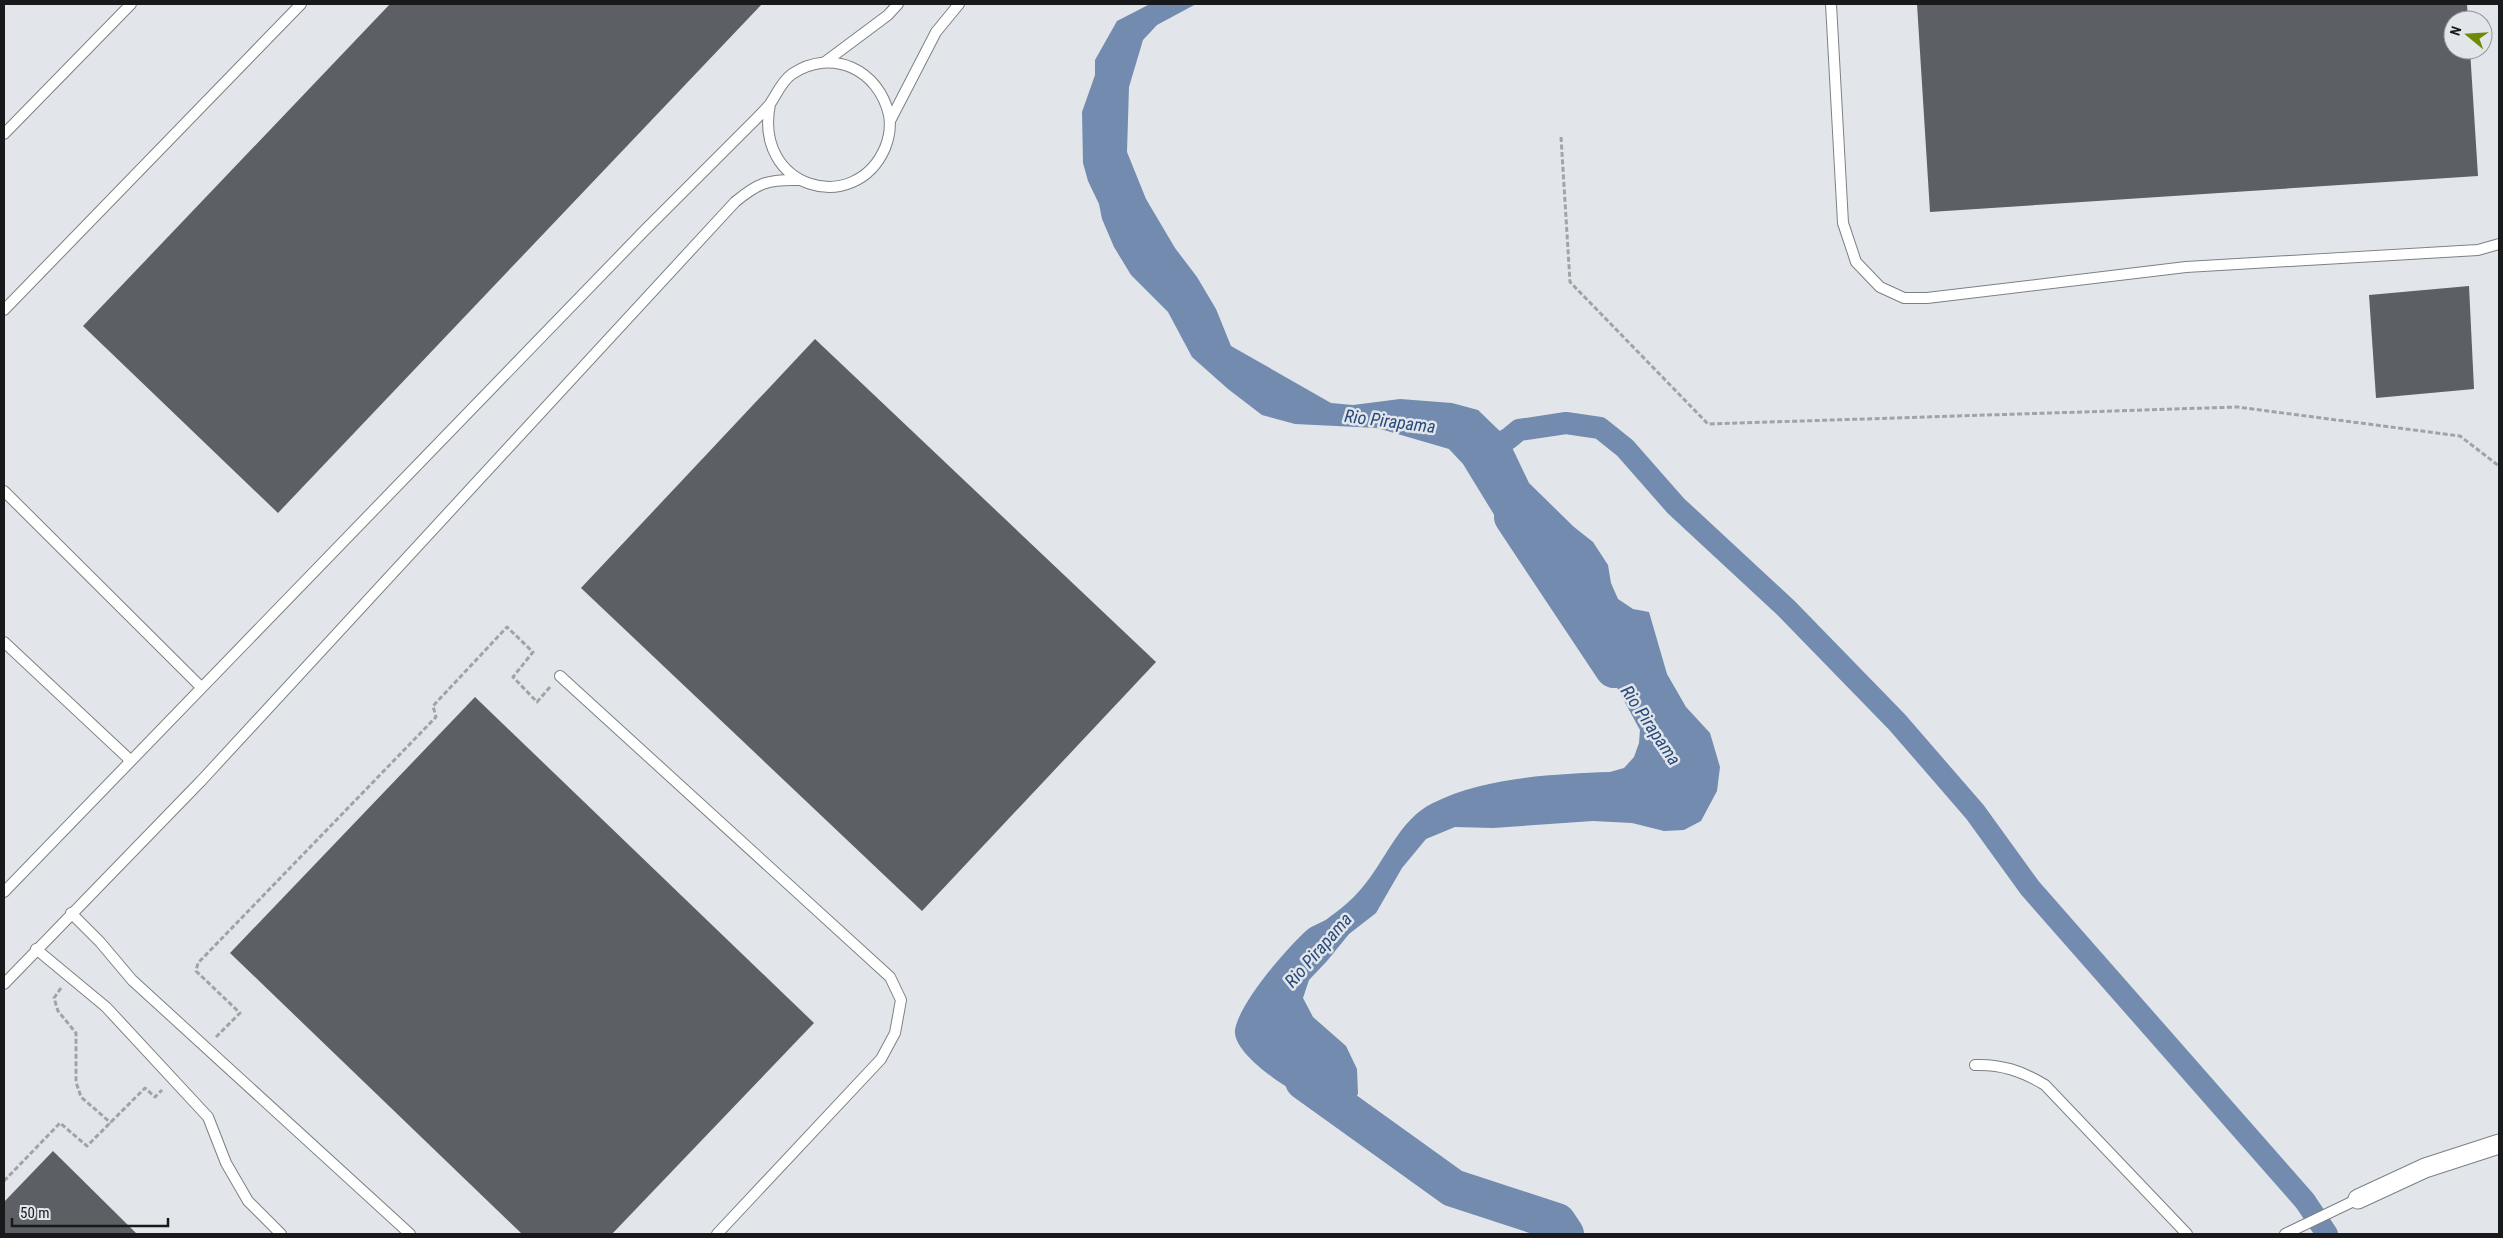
<svg xmlns="http://www.w3.org/2000/svg" width="2503" height="1238" viewBox="0 0 2503 1238" font-family="'Roboto Condensed',sans-serif">
<rect width="100%" height="100%" fill="#e2e6ea"/>
<!-- water -->
<path fill="#728baf" d="M1150,4H1196L1157,25L1143,40L1129,87L1127,152L1146,199L1175,248L1197,277L1216,309L1231,346L1331,403L1353,405L1400,399L1452,403L1478,410L1508,439L1529,483L1574,527L1593,542L1608,565L1611,583L1618,599L1633,609L1649,612L1667,674L1686,707L1710,733L1720,767L1717,791L1701,821L1684,830L1664,831L1632,823L1593,821L1493,828L1455,827L1426,839L1402,868L1376,913L1349,934L1327,961L1309,980L1303,998L1313,1017L1346,1046L1357,1069L1358,1094L1346,1111C1335,1108 1323,1105 1313,1101C1293,1093 1232,1055 1235,1030C1239,1003 1287,948 1307,930C1313,925 1321,923 1327,919C1338,911 1352,900 1361,889C1385,862 1399,819 1433,803C1484,777 1554,774 1610,772L1624,768L1634,757L1639,743L1640,730L1603,662L1589,644L1582,605L1568,576L1557,567L1522,551L1501,526L1463,464L1449,449L1377,428L1295,424L1262,415L1228,389L1192,357L1168,312L1131,275L1114,247L1102,219L1099,204L1088,181L1083,163L1082,112L1095,75V60L1117,21Z"/>
<g fill="none" stroke-linecap="round" stroke-linejoin="round">
<!-- canal -->
<polyline stroke="#728baf" stroke-width="22" points="1481,451 1508,439 1519,430 1566,423 1600,428 1625,448 1676,506 1786,608 1897,722 1975,812 2030,888 2305,1201 2327,1234"/>
<!-- river -->
<g stroke="#728baf" stroke-width="38">
<polyline points="1513,517 1614,669"/>
<polyline points="1304,1081 1453,1188 1557,1222 1565,1234"/>
</g>
</g>
<!-- building -->
<g fill="#5c5f63">
<polygon points="390,4 762,4 278,513 83,326"/>
<polygon points="1917,4 2467,4 2468,20 2453,20 2453,50 2470,50 2478,176 1930,212"/>
<polygon points="2469,286 2474,389 2376,398 2369,295"/>
<polygon points="815,339 1156,662 922,911 581,588"/>
<polygon points="475,697 814,1023 612,1234 522,1234 230,953"/>
<polygon points="53,1151 137,1234 4,1234 4,1202"/>
</g>
<g fill="none" stroke-linecap="round" stroke-linejoin="round">
<defs>
<g id="service">
<polyline points="1831,4 1843,223 1856,262 1880,287 1904,298 1927,298 2186,267 2478,250 2499,244"/>
<polyline points="825,62 888,15 898,4"/>
<polyline points="890,121 936,32 959,4"/>
<polyline points="4,134 131,4"/>
<polyline points="4,310 301,4"/>
<polyline points="4,491 201,687"/>
<polyline points="4,642 130,760"/>
<polyline points="560,676 890,977 901,1000 895,1033 881,1059 717,1234"/>
<path d="M4,892L644,231L754,121C759,116 765,110 770,104C777,94 781,82 792,74C832,47 879,70 889,115C891,126 889,138 885,148C855,217 753,189 770,104"/>
<polyline points="71,913 100,942 132,980 410,1234"/>
<polyline points="36,949 106,1007 208,1117 226,1163 248,1201 281,1234"/>
<path d="M4,984L201,781L735,202C758,183 768,179 799,180"/>
<path d="M1975,1065C2001,1064 2022,1071 2045,1085L2187,1234"/>
<polyline points="2285,1234 2358,1199"/>
</g>
<polyline id="minor" points="2358,1199 2425,1168 2499,1144"/>
</defs>
<!-- service casing -->
<use href="#service" stroke="#7d8084" stroke-width="12"/>
<!-- minor casing -->
<use href="#minor" stroke="#7d8084" stroke-width="21"/>
<!-- path -->
<g stroke="#a1a4a7" stroke-width="3" stroke-dasharray="5 2.5" stroke-linecap="butt">
<polyline points="1561,137 1570,282 1708,424 2237,407 2460,436 2499,466"/>
<polyline points="61,988 54,998 58,1011 76,1033 76,1082 81,1097 111,1123"/>
<polyline points="216,1037 240,1013 196,971 198,963 436,717 433,706 507,627 533,652 513,677 537,702 550,687"/>
<polyline points="4,1181 60,1123 87,1146 145,1088 155,1097 162,1090"/>
</g>
<!-- service -->
<use href="#service" stroke="#fff" stroke-width="10"/>
<!-- minor -->
<use href="#minor" stroke="#fff" stroke-width="19"/>
</g>
<g text-anchor="middle" dominant-baseline="central" stroke-width="5" stroke-linejoin="round" paint-order="stroke">
<!-- water labels -->
<g font-size="18" font-style="italic" fill="#284a7b" stroke="#e2e6ea">
<text transform="translate(1390 421) rotate(7)">Rio Pirapama</text>
<text transform="translate(1651 725) rotate(56)">Rio Pirapama</text>
<text transform="translate(1318 950) rotate(-49)">Rio Pirapama</text>
</g>
</g>
<!-- border -->
<rect width="2503" height="1238" fill="none" stroke="#18191b" stroke-width="10"/>
<!-- north arrow -->
<g transform="translate(2468 35) rotate(288)"><circle r="24" fill="#e2e6ea" stroke="#919497"/>
<path d="M0-4L9 19L0 12L-9 19Z" fill="#6d8b07"/>
<text y="-8" font-size="14" font-weight="bold" text-anchor="middle" fill="#18191b">N</text>
</g>
<!-- scale -->
<path d="M12 1218v8h156v-8" fill="none" stroke="#18191b" stroke-width="2.5"/>
<text x="20" y="1218" font-size="15" fill="#18191b" stroke="#e2e6ea" stroke-width="4" paint-order="stroke">50 m</text>
</svg>
